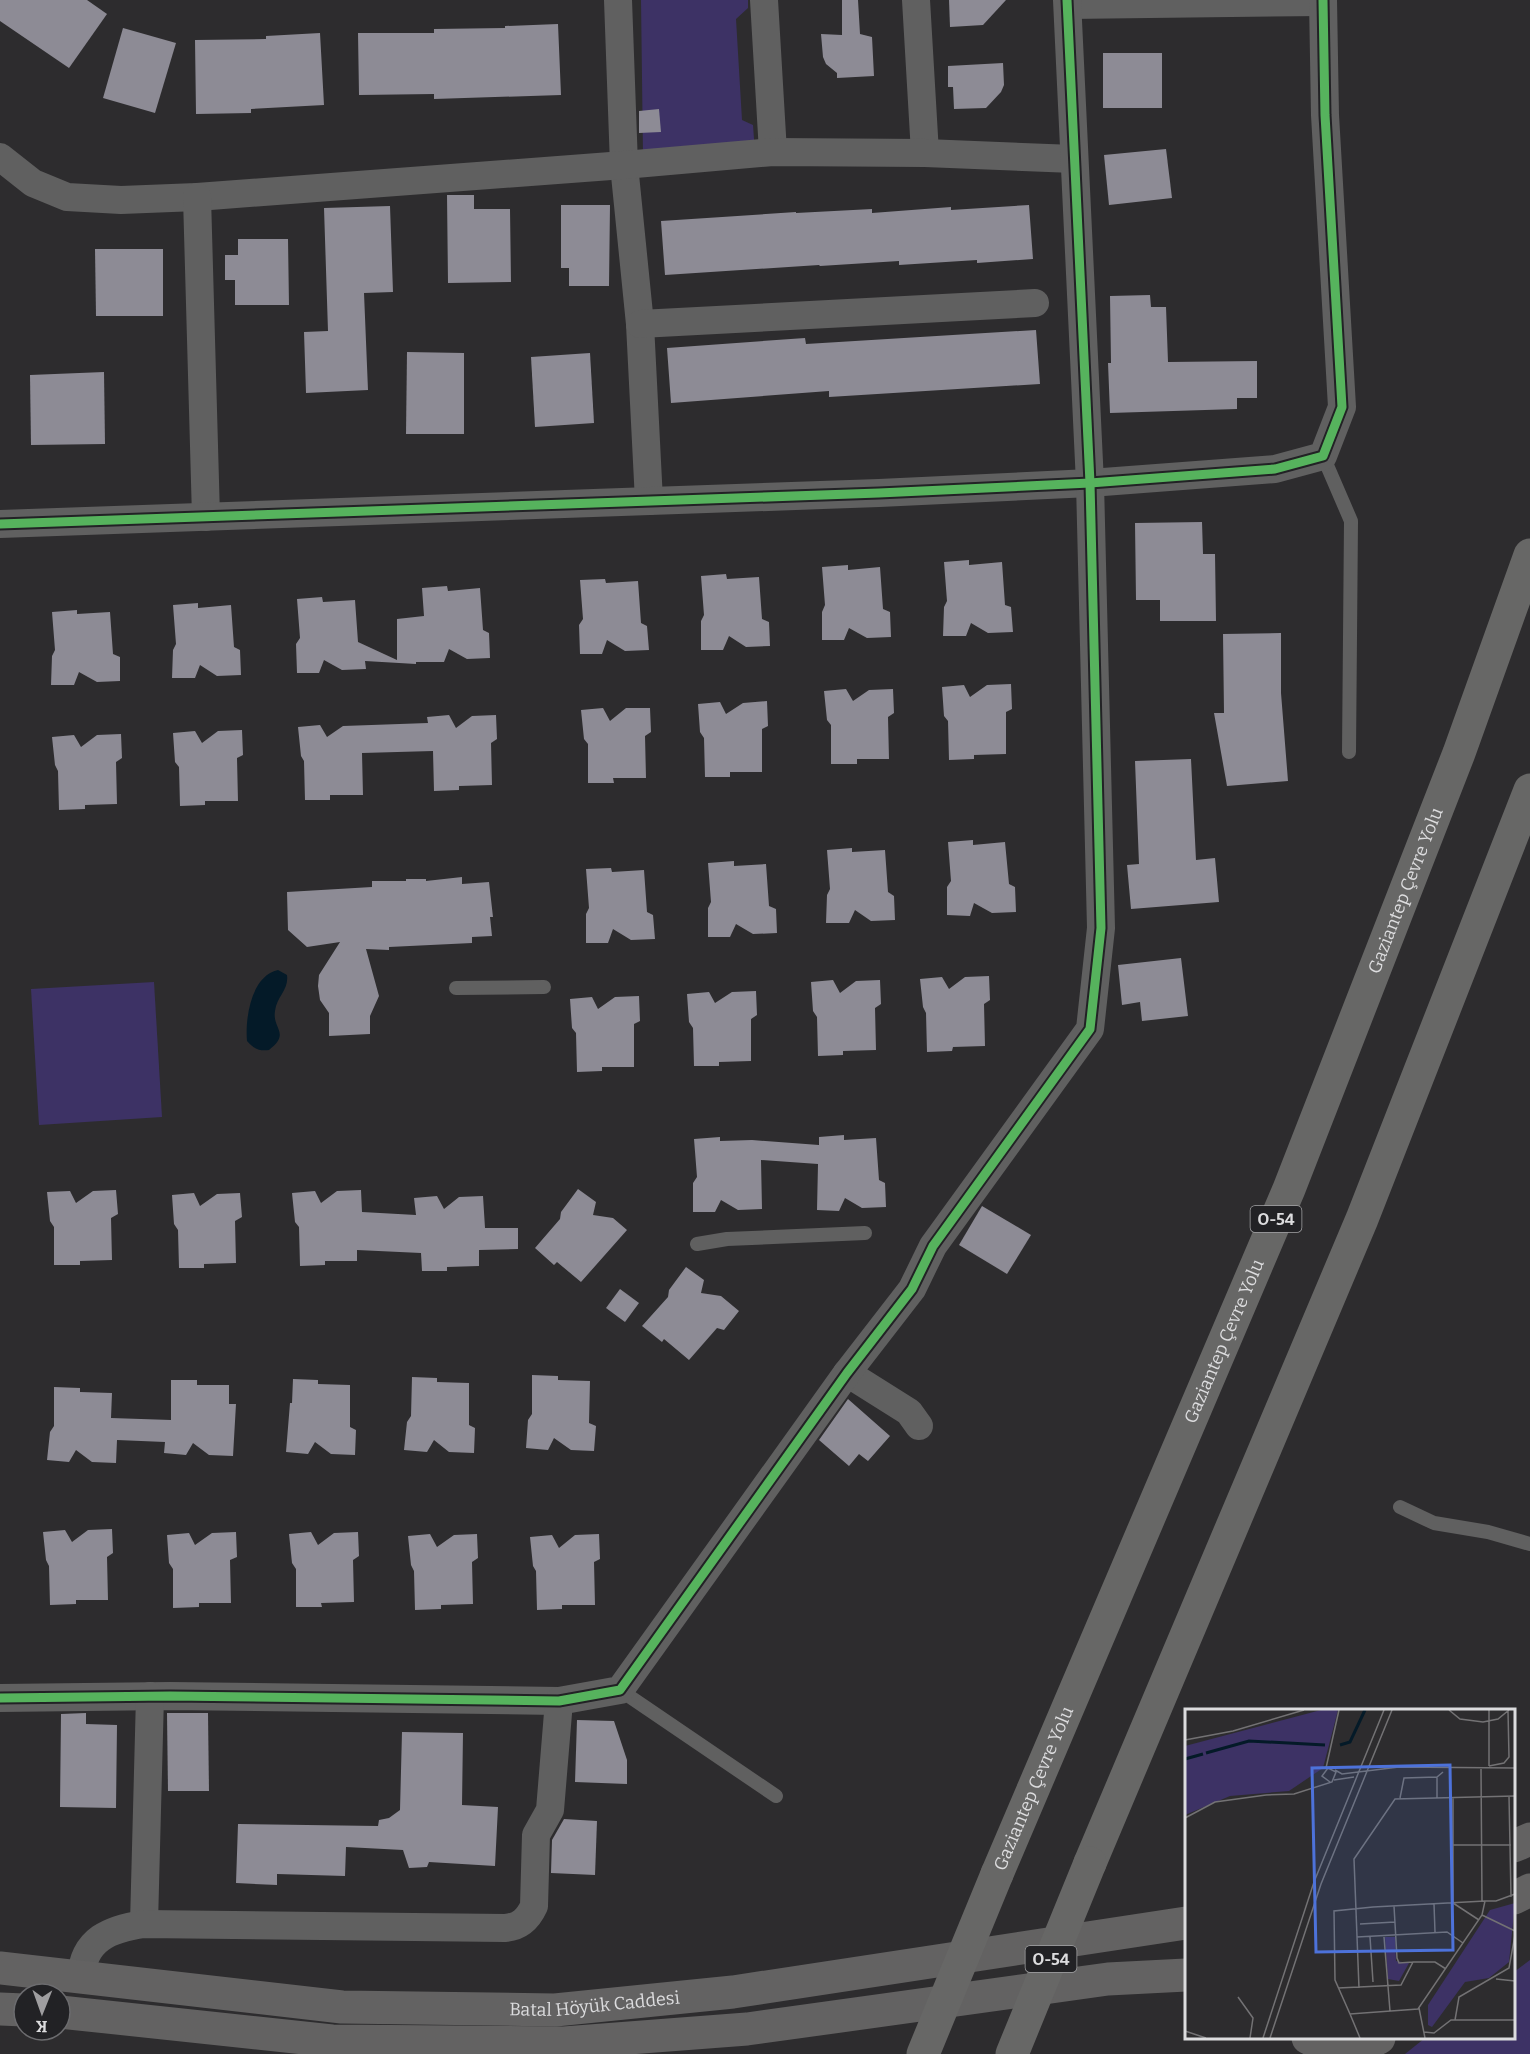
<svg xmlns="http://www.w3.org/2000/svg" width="1530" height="2054" viewBox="0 0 1530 2054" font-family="Bitter,serif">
<rect width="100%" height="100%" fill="#2d2c2e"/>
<!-- green -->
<g fill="#3d3265">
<polygon points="641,0 748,0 748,8 736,19 742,120 753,125 755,153 643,156"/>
<polygon points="154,982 162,1117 39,1125 31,989"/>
<polygon points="1530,1960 1530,2054 1405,2054 1425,2038 1514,2038 1514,1972"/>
</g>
<!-- water -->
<path fill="#041a28" d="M278,970L287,975C289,990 277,996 275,1011C272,1029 291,1033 269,1050C259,1051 254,1049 247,1041C245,1018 251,976 278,970Z"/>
<!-- building -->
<g fill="#8d8b95">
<polygon points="0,0 87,0 107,14 69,68 0,21"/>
<polygon points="842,0 858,0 860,34 872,37 874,76 837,78 837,73 826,64 823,57 821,34 842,35"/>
<polygon points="949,0 1006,0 983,25 950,27"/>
<polygon points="558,24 561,95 434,99 434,94 359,95 358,33 434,33 434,29 505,28 505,26"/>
<polygon points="123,28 176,43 155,113 103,98"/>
<polygon points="320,33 324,105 251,109 251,113 196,114 195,40 266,39 266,36"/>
<rect x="1103" y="53" width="59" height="55"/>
<polygon points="1003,63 1004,85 1001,92 986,108 954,109 953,87 948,87 948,66"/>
<polygon points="659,109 661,132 639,133 639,111"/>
<polygon points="1166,149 1172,198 1109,205 1104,155"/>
<polygon points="447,195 474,195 474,209 510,209 511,282 448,283"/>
<polygon points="561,205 610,205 609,286 569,286 569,268 561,268"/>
<polygon points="1029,205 1033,259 977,263 977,260 899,265 899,261 820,266 819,265 665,275 661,221 796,212 796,213 872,209 872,213 951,207 951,210"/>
<polygon points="390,206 393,292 364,293 368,390 306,393 304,332 328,331 324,208"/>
<polygon points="238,239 288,239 289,305 235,305 235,280 225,280 225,255 238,255"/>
<polygon points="95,249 163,249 163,316 96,316"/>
<polygon points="1150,295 1151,307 1166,307 1168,362 1257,361 1257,398 1237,398 1237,409 1110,413 1108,363 1111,363 1110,296"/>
<polygon points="1036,330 1040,384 829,397 829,391 671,403 667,348 805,338 806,344"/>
<polygon points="407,352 464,353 464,434 406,434"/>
<polygon points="590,353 594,423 535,427 531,357"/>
<polygon points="104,372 105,444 31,445 30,375"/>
<polygon points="1202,522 1203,554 1215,554 1216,621 1160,621 1160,600 1136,600 1135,523"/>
<polygon points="969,560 969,565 1002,562 1005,605 1011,607 1013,632 988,633 971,623 966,636 943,636 944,607 947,601 944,562"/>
<polygon points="848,565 848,570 880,567 883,609 890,612 891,637 867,638 849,628 844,640 822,640 822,612 825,605 822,567"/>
<polygon points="726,574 727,579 759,577 762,619 769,622 770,646 746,647 729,636 723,650 701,650 701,621 704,615 701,576"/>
<polygon points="605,579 606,583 638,581 641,623 647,626 649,650 625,651 607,640 602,654 580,654 579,625 583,619 580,580"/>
<polygon points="447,586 448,591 480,588 483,630 489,633 490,658 467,659 449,649 444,662 416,662 416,664 365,661 366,669 342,670 324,660 319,673 297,673 296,644 300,638 297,599 322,597 323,602 355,600 358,642 397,660 397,619 424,616 422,588"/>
<polygon points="198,603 198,608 231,605 234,647 240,650 241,675 217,676 200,665 195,678 172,678 173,650 176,644 173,605"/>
<polygon points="77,610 77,614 110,612 113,654 120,657 120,681 97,682 79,672 74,685 51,685 52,656 55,650 52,612"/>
<polygon points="1281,633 1281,693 1288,781 1227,786 1214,713 1224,713 1223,634"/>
<polygon points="1011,684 1012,709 1006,712 1006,754 974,755 974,759 949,760 948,721 944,716 942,687 964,685 970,697 987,685"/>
<polygon points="846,689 853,701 869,690 893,689 894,713 888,717 889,759 857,759 857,764 831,764 831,725 827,720 824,691"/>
<polygon points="767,701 768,726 762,729 762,772 730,772 730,777 705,777 704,738 700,732 698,704 720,702 726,714 743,703"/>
<polygon points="603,708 610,721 626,708 650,708 651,732 645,736 646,778 613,778 614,783 588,783 588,744 584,739 581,710"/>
<polygon points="449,715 456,728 472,716 496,715 497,739 491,743 492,785 459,786 459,790 434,791 433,751 362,753 363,795 330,795 330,800 305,800 304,761 301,756 298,727 320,725 327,737 343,726 428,723 427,717"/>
<polygon points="242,730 243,755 237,758 238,801 205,801 205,805 180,806 179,767 175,762 173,733 195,731 202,743 218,731"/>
<polygon points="121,734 122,758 116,762 117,804 85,805 85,809 59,810 58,771 55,765 52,737 74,735 81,747 97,735"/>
<polygon points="1191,759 1196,860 1215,858 1219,902 1131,909 1127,865 1139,864 1135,761"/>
<polygon points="973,840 973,845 1005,842 1009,884 1015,887 1016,912 992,913 974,903 970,916 947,915 947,887 951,881 948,842"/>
<polygon points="852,848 852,852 885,850 888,892 894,896 895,920 871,921 855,910 849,923 826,923 827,895 830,889 827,850"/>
<polygon points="734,861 734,866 766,864 769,906 776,909 777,933 753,934 736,924 730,937 708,937 708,908 711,902 708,863"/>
<polygon points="611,868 612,872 644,870 647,912 653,915 655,939 631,940 613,929 608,943 586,943 586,914 589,908 586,869"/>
<polygon points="462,877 462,884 489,882 493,917 490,917 492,936 472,937 472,943 389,947 389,950 366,949 379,996 370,1016 370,1034 329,1036 329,1013 320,1000 318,986 319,975 340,942 307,947 288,930 287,892 372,887 372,881 406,881 406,879 426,879 426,881"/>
<polygon points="1181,958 1188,1016 1142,1021 1140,1002 1122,1005 1118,965"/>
<polygon points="989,976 990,1000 984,1004 985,1046 953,1047 952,1051 927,1052 926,1013 923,1007 920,979 942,977 949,989 965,977"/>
<polygon points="833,980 840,993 856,981 880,980 881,1004 875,1008 876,1050 843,1051 843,1055 818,1056 817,1017 813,1011 811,982"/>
<polygon points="756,991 757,1015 751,1019 751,1061 719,1062 719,1066 694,1066 693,1028 689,1022 687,994 709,992 715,1003 732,992"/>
<polygon points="639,996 640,1021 634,1024 634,1067 602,1067 602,1071 577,1072 576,1033 572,1028 570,999 592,997 598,1009 615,997"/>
<polygon points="844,1135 844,1140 876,1138 879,1180 885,1183 886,1207 862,1208 845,1198 839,1211 817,1210 818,1164 761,1160 762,1209 738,1210 721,1200 715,1212 693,1212 693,1183 697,1177 694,1139 720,1137 720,1141 752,1140 819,1145 819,1137"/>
<polygon points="578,1189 596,1202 593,1215 613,1218 627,1230 581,1282 557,1262 554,1265 535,1248 560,1219 561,1212"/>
<polygon points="116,1190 118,1214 111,1218 112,1260 80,1261 80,1265 54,1265 54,1227 50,1221 47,1192 70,1191 76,1203 93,1191"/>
<polygon points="361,1190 362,1212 416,1215 414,1198 437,1196 444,1209 459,1197 483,1196 485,1228 518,1228 518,1249 479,1250 479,1266 447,1267 447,1271 422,1271 421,1253 357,1250 357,1261 325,1261 325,1265 300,1266 299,1227 295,1222 292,1193 315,1191 321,1203 337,1191"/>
<polygon points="194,1193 200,1206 217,1194 240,1193 242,1217 235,1221 236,1263 204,1264 204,1268 179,1268 178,1230 174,1224 172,1195"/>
<polygon points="982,1206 1031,1235 1007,1274 959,1245"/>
<polygon points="686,1267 704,1280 701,1293 721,1296 739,1311 724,1330 717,1328 689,1360 664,1339 662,1342 642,1326 668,1297 669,1290"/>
<polygon points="620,1289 639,1303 625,1322 606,1308"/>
<polygon points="532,1375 558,1376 558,1380 590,1381 589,1423 596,1426 594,1451 571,1450 554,1438 548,1450 526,1448 528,1420 532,1414"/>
<polygon points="412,1377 437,1378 437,1382 469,1383 469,1425 475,1428 474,1453 449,1452 434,1440 427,1452 404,1450 407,1422 411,1416"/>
<polygon points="293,1379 318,1380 318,1384 350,1385 350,1427 356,1430 355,1455 331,1454 315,1442 308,1454 286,1452 290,1403 292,1403"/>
<polygon points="171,1380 197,1380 197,1385 229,1385 229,1404 236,1404 233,1456 209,1455 193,1443 186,1455 164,1453 165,1442 117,1440 116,1463 92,1462 76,1450 69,1462 47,1460 50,1432 54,1426 54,1387 80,1388 80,1392 112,1393 111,1418 171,1420"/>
<polygon points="848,1399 890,1436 868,1461 859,1454 849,1466 819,1440"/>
<polygon points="112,1529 113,1553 107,1557 108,1600 76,1600 76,1604 50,1605 49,1566 46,1560 43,1532 65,1530 72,1542 88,1530"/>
<polygon points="236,1532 237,1557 230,1560 231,1603 199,1603 199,1607 173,1608 173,1569 169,1563 167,1535 189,1533 195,1545 212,1533"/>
<polygon points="311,1532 318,1545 334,1533 358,1532 359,1556 353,1560 354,1602 321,1603 322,1607 296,1607 296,1569 292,1563 289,1534"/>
<polygon points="430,1534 437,1547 454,1535 477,1534 478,1558 472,1562 473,1604 441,1605 441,1609 415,1610 414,1571 411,1565 408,1536"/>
<polygon points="599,1534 600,1559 594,1562 595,1605 562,1605 562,1609 537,1610 536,1571 533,1566 530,1537 552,1535 559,1548 575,1535"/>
<polygon points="86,1713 86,1724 117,1725 116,1808 60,1807 61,1714"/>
<polygon points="167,1713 208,1713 209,1791 168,1791"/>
<polygon points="577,1720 614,1721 627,1760 627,1784 575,1782"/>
<polygon points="402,1732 463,1733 462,1805 498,1807 495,1866 429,1862 427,1867 409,1868 403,1850 346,1847 345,1876 277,1874 277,1885 236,1883 238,1824 378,1826 379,1820 389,1818 400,1810"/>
<polygon points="564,1819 597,1821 595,1875 551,1873 552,1840"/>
</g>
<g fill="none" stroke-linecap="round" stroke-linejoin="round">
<!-- lane -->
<g stroke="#606060" stroke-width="14">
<polyline points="1323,456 1351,521 1349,752"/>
<polyline points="456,988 544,987"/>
<polyline points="697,1244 727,1239 865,1233"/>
<polyline points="1400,1507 1434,1523 1488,1532 1530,1544"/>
<polyline points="620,1690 776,1796"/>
</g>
<!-- street -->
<g stroke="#606060" stroke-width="28">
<polyline points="618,0 624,165 640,324 649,501"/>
<polyline points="764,0 773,152"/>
<polyline points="916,0 925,153"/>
<polyline points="1068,5 1323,2"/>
<polyline points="0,157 33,183 67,197 121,200 197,197 624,165 773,152 925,153 1074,159"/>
<polyline points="197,197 206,517"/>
<polyline points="640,324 1035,303"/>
<polyline points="0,524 879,493 1090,483 1275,469 1323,456 1342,407 1325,115 1323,0"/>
<polyline points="847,1373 909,1412 919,1426"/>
<polyline points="0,1698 170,1696 559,1701 620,1690 847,1373 912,1289 933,1246 1090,1029 1101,928 1090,483 1067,0"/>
<polyline points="144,1924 150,1696"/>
<path d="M81,1978C83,1939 110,1929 144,1924L505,1928C520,1927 528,1919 534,1906L536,1835L550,1810L559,1701"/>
</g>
<!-- secondary -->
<g stroke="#636262" stroke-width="33">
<polyline points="1514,1846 1530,1839"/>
<polyline points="1514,1898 1530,1890"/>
<path id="s1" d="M0,1968L342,2007L555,2010L733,1992L1186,1923"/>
<polyline points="0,2009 24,2010"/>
<polyline points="60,2012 332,2041 564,2043 747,2029 1108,1979 1186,1975"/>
<path d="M1308,2038C1333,2046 1355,2049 1379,2038"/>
</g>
<!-- highway -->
<g stroke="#676766" stroke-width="33">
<polyline points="1090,1863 1362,1219 1530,790"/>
<path id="s2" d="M997,1874L1289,1189L1459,753L1530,555"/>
</g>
<!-- highway-bridge -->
<g stroke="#676766" stroke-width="33">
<polyline points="923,2054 997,1874"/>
<polyline points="1012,2054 1090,1863"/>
</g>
<defs>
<g id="cycleway">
<polyline points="0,524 879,493 1090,483 1275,469 1323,456 1342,407 1325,115 1323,0"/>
<polyline points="0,1698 170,1696 559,1701 620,1690 847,1373 912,1289 933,1246 1090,1029 1101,928 1090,483 1067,0"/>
</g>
</defs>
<!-- cycleway casing -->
<use href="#cycleway" stroke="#222225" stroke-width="13"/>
<!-- cycleway -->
<use href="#cycleway" stroke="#56b35d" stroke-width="9"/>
</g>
<g text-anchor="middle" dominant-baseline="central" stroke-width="6" stroke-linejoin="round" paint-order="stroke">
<!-- shield labels -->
<g fill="#222225" stroke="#a4a4a6" stroke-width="1.5">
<rect x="1250.5" y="1206" width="51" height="26" rx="4.5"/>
<rect x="1025.5" y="1946" width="51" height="26" rx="4.5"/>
</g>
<g font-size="16" font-weight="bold" fill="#dcdcde">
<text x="1276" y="1219">O-54</text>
<text x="1051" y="1959">O-54</text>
</g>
<!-- street labels -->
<g font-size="18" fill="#dcdcde" stroke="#222225">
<text stroke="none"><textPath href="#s2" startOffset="1065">Gaziantep Çevre Yolu</textPath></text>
<text stroke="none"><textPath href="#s2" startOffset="579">Gaziantep Çevre Yolu</textPath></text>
<text stroke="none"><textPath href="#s2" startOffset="93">Gaziantep Çevre Yolu</textPath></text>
<text stroke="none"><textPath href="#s1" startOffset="597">Batal Höyük Caddesi</textPath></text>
</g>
</g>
<!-- overview -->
<g transform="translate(1185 1709)">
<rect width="330" height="330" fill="#2d2c2e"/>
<path d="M136,1H153L138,59L104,82L45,87L0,106V37ZM330,194L324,253L304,269L280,273L247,318L243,316V296L305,201ZM200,228H210L211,252L224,254L214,272L203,270Z" fill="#3d3265"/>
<path fill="none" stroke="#041a28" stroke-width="3" d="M155,36L165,33L180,1M21,44L64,32L140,36M0,50L18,45"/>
<path fill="none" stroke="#737274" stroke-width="1.5" d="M264,1L275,10L298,13L313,10L324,1M0,31L48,22L119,1M304,57L319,54L324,48L323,2M304,57V1M141,59L154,1M296,60L297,192M150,61L157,65L214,58L330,59M149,71L169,68M81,86L109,85L147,73L151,63L143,59L137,67L145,73M324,87L326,188M268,88V194L294,211M215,89L219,69L252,68L258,63M252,89V68M0,109L30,93L81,86M268,136H326M300,192L297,206L233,300L165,305L150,271L149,202L188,198L300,192H311L330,185M249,195L250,223M209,197L212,249L214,254L228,253M297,206L330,222M175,215L210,213M172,228L262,223L278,234M185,228L188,273M199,228L205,302M149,243L172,242M311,270L330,272M153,279L216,276L228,253H250L261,260M174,279L169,150L210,90L330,87M53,288L68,309L65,329M234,299L240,329M165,305L175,329M270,311L274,288L324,259L330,226M0,322L21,329M239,323L249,324L266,311H330M78,329L129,173L199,1M85,329L136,175L207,1"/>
<path fill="#4d72da" fill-opacity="0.15" stroke="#4d72da" stroke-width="3" d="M265,56L268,241L131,243L127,59Z"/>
<rect width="330" height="330" fill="none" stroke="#dcdcde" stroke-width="3"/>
</g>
<!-- north arrow -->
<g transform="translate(42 2012) rotate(181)"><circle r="28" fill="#222225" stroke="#6c6c6f" stroke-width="1.5"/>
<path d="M0-4.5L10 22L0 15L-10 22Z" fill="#9f9ea0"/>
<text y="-9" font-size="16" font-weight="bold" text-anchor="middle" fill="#dcdcde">K</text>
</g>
</svg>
